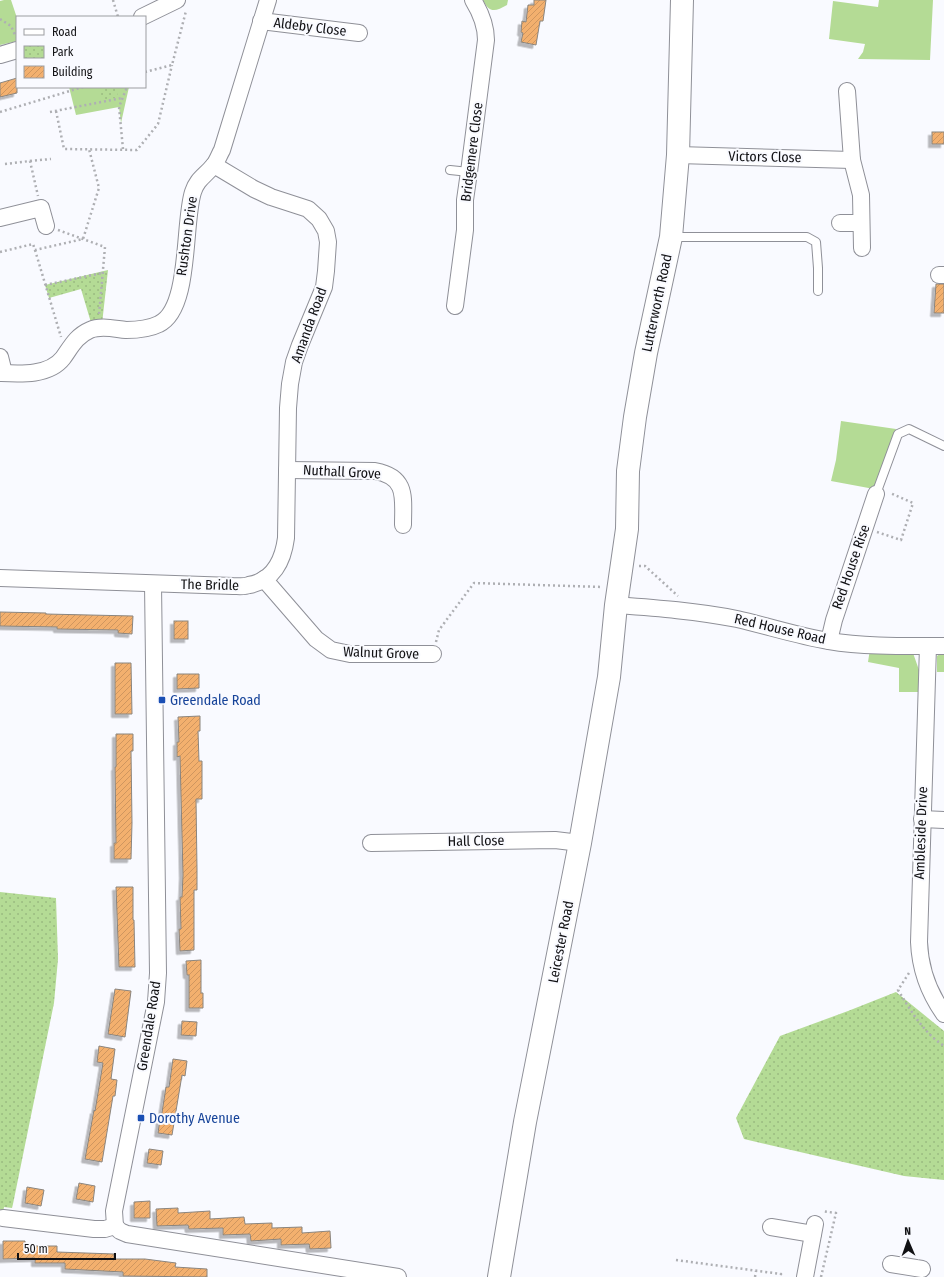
<svg xmlns="http://www.w3.org/2000/svg" width="944" height="1277" viewBox="0 0 944 1277" font-family="'Fira Sans Condensed',sans-serif">
<defs>
<pattern id="park-dots" width="8" height="8" patternUnits="userSpaceOnUse"><rect width="8" height="8" fill="#b4db95"/><path d="M2 2h.1M6 6h.1" fill="none" stroke="#9abb80" stroke-width="1.8" stroke-linecap="round"/></pattern>
<pattern id="building-hatch" width="6" height="6" patternUnits="userSpaceOnUse"><rect width="6" height="6" fill="#f3b06e"/><path d="M-1 1l2-2M0 6l6-6M5 7l2-2" fill="none" stroke="#cf965e"/></pattern>
<filter id="shadow"><feDropShadow dx="-3.5" dy="3.5" stdDeviation="0" flood-color="#0004"/></filter>
</defs>
<rect width="100%" height="100%" fill="#f9faff"/>
<!-- grass -->
<g fill="#b4db95">
<polygon points="4,0 11,0 17,18 17,41 0,45 0,1"/>
<path d="M483,0H508L507,5C495,12 489,13 483,0Z"/>
<polygon points="879,0 933,0 930,60 858,59 863,52 865,44 829,39 833,1 878,7"/>
<polygon points="69,87 129,87 121,123 119,107 76,115"/>
<polygon points="841,421 896,429 874,489 831,481 836,460"/>
<polygon points="870,649 913,653 919,670 918,692 899,692 899,668 868,662"/>
<polygon points="944,651 944,672 937,672 937,656"/>
</g>
<!-- park -->
<g fill="url(#park-dots)">
<polygon points="108,87 116,87 118,97 102,101 100,89"/>
<polygon points="108,270 102,324 92,326 81,289 49,298 45,285"/>
<polygon points="0,892 56,898 58,959 54,1003 13,1204 12,1208 4,1207 2,1220 0,1219"/>
<polygon points="896,992 944,1031 944,1180 904,1176 744,1139 736,1118 780,1036 848,1011"/>
</g>
<!-- building -->
<g fill="url(#building-hatch)" stroke="#8a857f" filter="url(#shadow)">
<polygon points="534,0 546,0 543,21 540,21 536,45 521,42 523,33 521,32 522,21 526,22 528,5 534,5"/>
<polygon points="17,78 17,93 0,97 0,83"/>
<rect x="932" y="132" width="12" height="12"/>
<polygon points="936,284 944,284 944,313 934,313"/>
<polygon points="0,612 46,613 46,614 133,616 132,634 118,633 118,630 57,629 57,627 0,626"/>
<rect x="174" y="621" width="14" height="18"/>
<polygon points="115,663 131,663 132,714 115,714"/>
<polygon points="177,674 199,674 199,688 177,689"/>
<polygon points="200,716 200,731 198,731 199,761 202,761 202,799 196,799 197,869 197,890 194,890 194,950 180,951 179,929 181,929 180,897 182,897 183,875 180,756 177,757 177,742 179,742 178,717"/>
<polygon points="116,734 133,734 133,751 131,751 132,823 131,859 114,859 114,843 116,843 115,767 116,767"/>
<polygon points="116,887 133,887 133,920 134,920 135,967 119,967"/>
<polygon points="201,960 201,993 203,993 203,1008 189,1008 189,975 187,975 186,961"/>
<polygon points="115,989 131,991 125,1037 108,1034"/>
<polygon points="182,1021 197,1022 196,1036 181,1035"/>
<polygon points="99,1046 115,1049 111,1079 117,1080 115,1096 113,1096 102,1162 85,1159 94,1110 95,1111 103,1063 97,1062"/>
<polygon points="173,1059 187,1061 185,1076 182,1075 172,1135 158,1133 160,1119 161,1119 166,1087 169,1087"/>
<polygon points="149,1149 163,1151 161,1165 147,1163"/>
<polygon points="79,1183 95,1186 93,1202 76,1199"/>
<polygon points="27,1187 44,1190 41,1206 25,1203"/>
<polygon points="150,1201 150,1218 134,1218 134,1202"/>
<polygon points="178,1208 178,1213 210,1211 210,1219 244,1217 245,1224 272,1223 272,1228 302,1227 302,1233 330,1231 331,1248 310,1249 309,1244 281,1245 281,1239 251,1241 250,1234 223,1235 223,1228 189,1229 188,1225 157,1226 156,1209"/>
<polygon points="3,1241 25,1241 25,1246 57,1246 57,1252 114,1254 114,1259 145,1259 176,1263 175,1267 207,1269 207,1277 123,1276 123,1272 65,1269 65,1263 35,1263 35,1258 3,1259"/>
</g>
<g fill="none" stroke-linecap="round" stroke-linejoin="round">
<defs>
<g id="lane">
<polyline points="450,170 469,172"/>
<polyline points="671,237 807,237 816,242 818,268 818,291"/>
<polyline points="876,494 898,434 909,429 944,446"/>
</g>
<g id="street">
<polyline points="142,17 177,0"/>
<polyline points="261,21 359,33"/>
<polyline points="0,55 17,50"/>
<polyline points="847,91 852,160 861,195 862,248"/>
<polyline points="678,155 852,160"/>
<polyline points="0,218 41,208 46,226"/>
<polyline points="840,223 861,223"/>
<polyline points="939,275 944,275"/>
<path d="M455,306L465,230V200L469,172L486,40C486,25 481,13 473,0"/>
<polyline points="0,357 4,373"/>
<path d="M0,373C20,374 49,376 63,358C71,347 76,336 90,330C101,325 115,329 126,330C137,330 149,329 159,324C191,309 183,223 193,192C197,179 205,176 213,166C217,162 219,155 222,150L268,0"/>
<path d="M287,470L375,471C408,477 403,498 403,525"/>
<path d="M0,578L233,586C238,586 244,587 249,585C273,581 283,561 286,538L288,408L290,384L294,362L300,345L324,287L326,271L328,242L326,231L319,219L308,209L271,197L254,189L214,165"/>
<polyline points="264,579 316,639 331,650 350,654 433,654"/>
<path d="M616,605C656,608 697,611 737,619C768,626 798,636 829,641C864,647 908,646 944,646"/>
<polyline points="829,641 834,620 876,494"/>
<path d="M928,646L919,942C920,968 929,993 944,1014"/>
<polyline points="922,819 944,820"/>
<polyline points="371,843 555,840 580,843"/>
<polyline points="3,1218 94,1229 105,1229 115,1226 120,1231 127,1234 398,1277"/>
<polyline points="115,1226 114,1211 156,1002 158,973 153,584"/>
<polyline points="771,1227 813,1234"/>
<polyline points="891,1264 922,1269"/>
<polyline points="805,1277 815,1224"/>
</g>
<polyline id="primary" points="499,1277 525,1122 580,843 609,677 616,605 627,529 628,471 635,417 646,353 671,237 678,155 682,0"/>
</defs>
<!-- lane casing -->
<use href="#lane" stroke="#8f9098" stroke-width="10"/>
<!-- street casing -->
<use href="#street" stroke="#8f9098" stroke-width="18"/>
<!-- primary casing -->
<use href="#primary" stroke="#8f9098" stroke-width="24"/>
<!-- path -->
<g stroke="#aeafb3" stroke-width="2.5" stroke-dasharray="2 3" stroke-linecap="butt">
<polyline points="113,0 118,17"/>
<polyline points="0,19 11,26 16,37"/>
<polyline points="145,72 172,65 186,11"/>
<polyline points="56,111 64,149 137,150 158,124 172,65"/>
<polyline points="0,112 83,87"/>
<polyline points="50,112 122,98"/>
<polyline points="123,149 119,107 127,87"/>
<polyline points="30,161 51,159"/>
<polyline points="5,164 30,161 38,196"/>
<polyline points="58,230 105,247 99,315"/>
<polyline points="35,250 61,337"/>
<polyline points="0,252 33,244 35,250 83,239 99,188 89,149"/>
<polyline points="45,285 102,273"/>
<polyline points="877,532 901,540 913,503 890,493"/>
<polyline points="639,566 645,566 678,596"/>
<polyline points="436,642 439,630 474,583 602,587"/>
<path d="M909,973L898,990C911,1011 923,1032 944,1046"/>
<polyline points="676,1260 781,1274 780,1277"/>
<polyline points="755,1277 756,1271"/>
<polyline points="821,1277 836,1213 822,1211"/>
</g>
<!-- lane -->
<use href="#lane" stroke="#fff" stroke-width="8"/>
<!-- street -->
<use href="#street" stroke="#fff" stroke-width="16"/>
<!-- primary -->
<use href="#primary" stroke="#fff" stroke-width="22"/>
</g>
<!-- markers -->
<g fill="#1a4fb4" stroke="#f9faff" stroke-width="1.5">
<rect x="158" y="696" width="8" height="8" rx="2"/>
<rect x="137" y="1114" width="8" height="8" rx="2"/>
</g>
<g text-anchor="middle" dominant-baseline="central" stroke-width="4" stroke-linejoin="round" paint-order="stroke">
<!-- street labels -->
<g font-size="14" fill="#111114" stroke="#f9faff">
<text transform="translate(310 27) rotate(7)">Aldeby Close</text>
<text transform="translate(472 152) rotate(-83)">Bridgemere Close</text>
<text transform="translate(765 157) rotate(1)">Victors Close</text>
<text transform="translate(187 236) rotate(-82)">Rushton Drive</text>
<text transform="translate(657 303) rotate(-78)">Lutterworth Road</text>
<text transform="translate(309 325) rotate(-70)">Amanda Road</text>
<text transform="translate(342 472) rotate(3)">Nuthall Grove</text>
<text transform="translate(851 567) rotate(-71)">Red House Rise</text>
<text transform="translate(210 585) rotate(1)">The Bridle</text>
<text transform="translate(780 629) rotate(13)">Red House Road</text>
<text transform="translate(381 653) rotate(2)">Walnut Grove</text>
<text transform="translate(921 833) rotate(-88)">Ambleside Drive</text>
<text transform="translate(476 841) rotate(-1)">Hall Close</text>
<text transform="translate(561 942) rotate(-79)">Leicester Road</text>
<text transform="translate(149 1026) rotate(-81)">Greendale Road</text>
</g>
<!-- transit labels -->
<g font-size="14" fill="#164399" stroke="#f9faff" text-anchor="start">
<text x="170" y="700">Greendale Road</text>
<text x="149" y="1118">Dorothy Avenue</text>
</g>
</g>
<!-- legend -->
<rect x="16" y="16" width="130" height="72" fill="#f9faff" stroke="#9c9da1"/>
<rect x="24" y="29" width="20" height="6" fill="#ffffff" stroke="#9c9da1"/>
<text x="52" y="36" font-size="12" fill="#111114">Road</text>
<rect x="24" y="46" width="20" height="12" fill="url(#park-dots)" stroke="#9c9da1"/>
<text x="52" y="56" font-size="12" fill="#111114">Park</text>
<rect x="24" y="66" width="20" height="12" fill="url(#building-hatch)" stroke="#9c9da1"/>
<text x="52" y="76" font-size="12" fill="#111114">Building</text>
<!-- north arrow -->
<g transform="translate(908 1241) rotate(358)" stroke="#f9faff" stroke-width="3" paint-order="stroke">
<path d="M0-3L7 15L0 10L-7 15Z" fill="#111114"/>
<text y="-6" font-size="11" font-weight="bold" text-anchor="middle" fill="#111114">N</text>
</g>
<!-- scale -->
<path d="M18 1253v6h97v-6" fill="none" stroke="#111114" stroke-width="2"/>
<text x="24" y="1253" font-size="12" fill="#111114" stroke="#f9faff" stroke-width="3" paint-order="stroke">50 m</text>
</svg>
